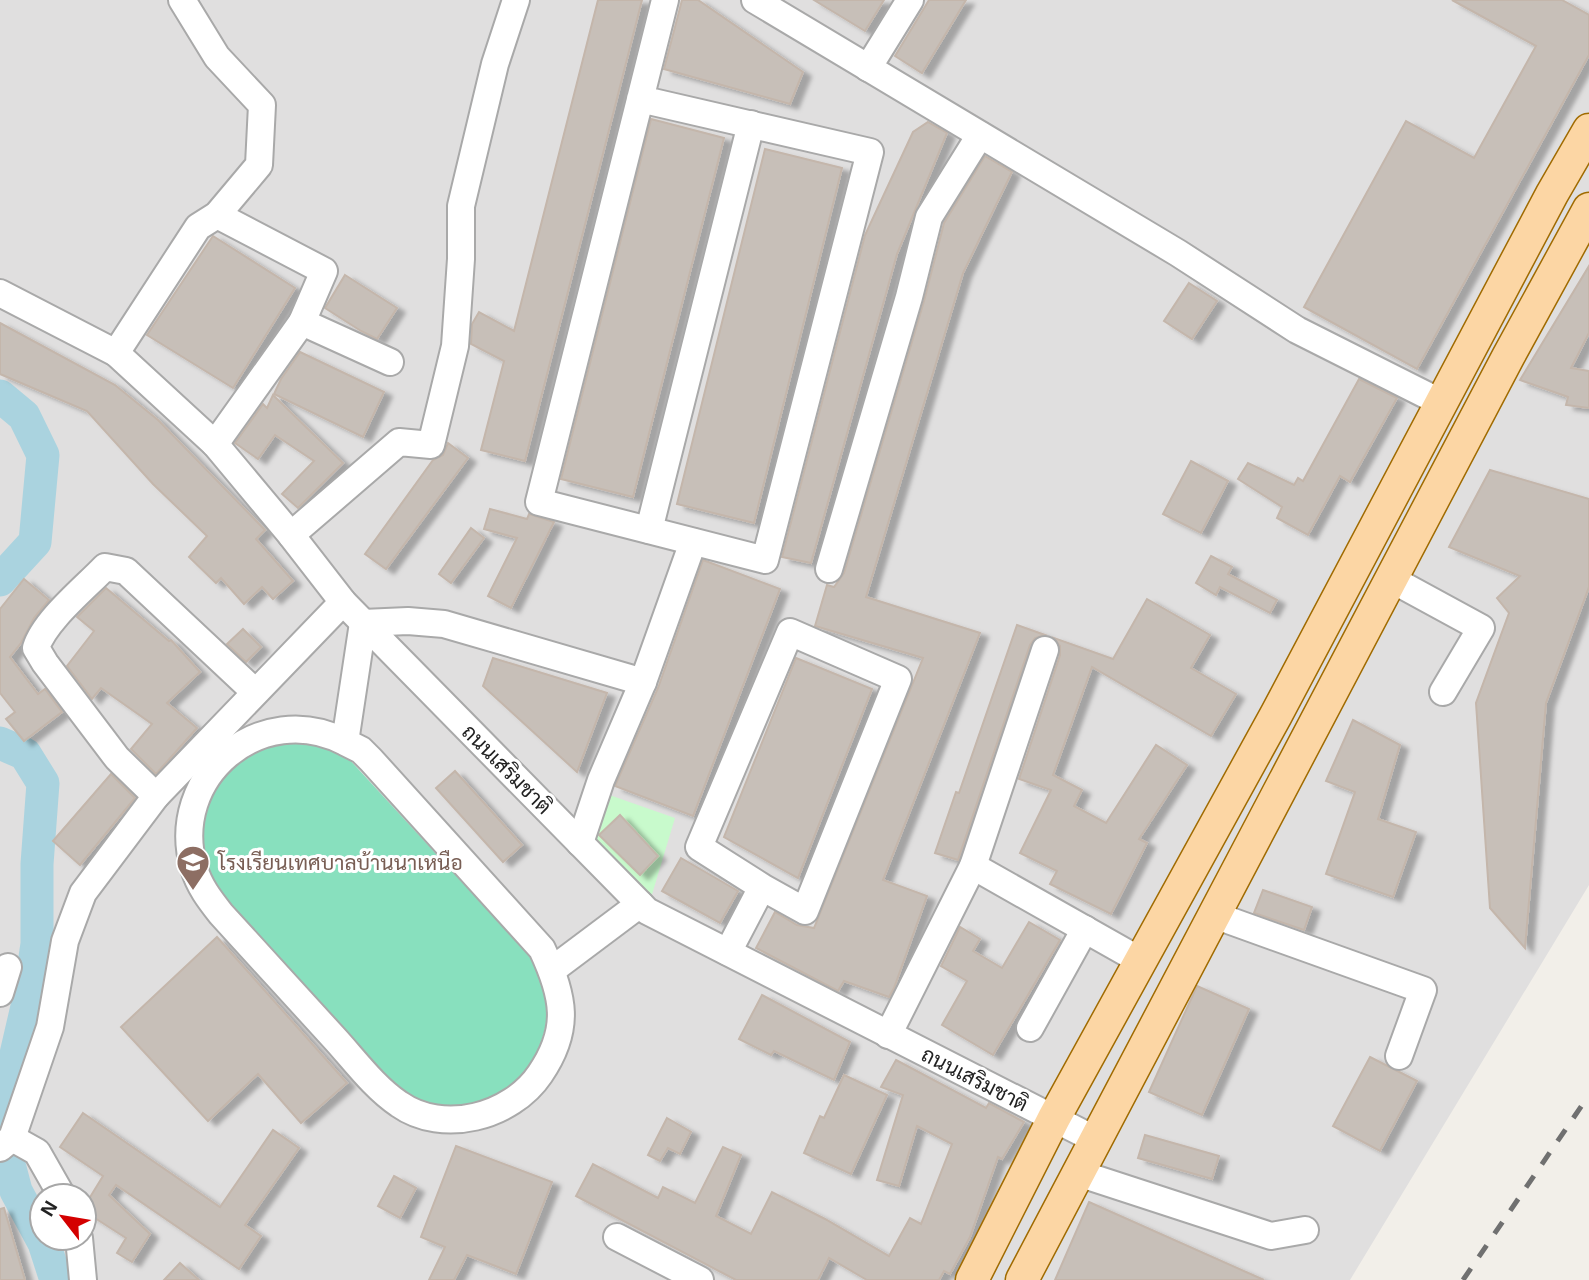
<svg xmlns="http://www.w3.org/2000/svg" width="1589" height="1280" viewBox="0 0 1589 1280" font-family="Helvetica,Sarabun,sans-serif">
<defs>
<filter id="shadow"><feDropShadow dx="8" dy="4.5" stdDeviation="2" flood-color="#0004"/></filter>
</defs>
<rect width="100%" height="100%" fill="#f2efe9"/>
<!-- residential -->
<path fill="#e0dfdf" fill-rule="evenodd" d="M0,0H1589V885L1350,1280H0ZM42,1196H84V1238H42Z"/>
<!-- park -->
<polygon fill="#c8facc" points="598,791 675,818 647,911 580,843"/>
<!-- pitch -->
<path fill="#88e0be" d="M287,741L319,744L348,758L531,957C535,967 541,977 544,987C560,1048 507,1113 443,1106C422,1103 406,1093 389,1082L211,882C208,872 202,862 201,852C196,810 216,767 255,749C265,745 277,743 287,741Z"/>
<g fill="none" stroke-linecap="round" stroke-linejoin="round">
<!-- river -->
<g stroke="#aad3df" stroke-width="33">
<polyline points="0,396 24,416 43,455 35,542 0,580"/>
<polyline points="0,743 25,754 43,783 37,864 37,944 29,998 10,1080 0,1102"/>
<polyline points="0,1130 16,1191 44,1243 56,1280"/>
</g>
</g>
<!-- building -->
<g fill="#c7bfb8" stroke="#c4b6ab" stroke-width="2" filter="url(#shadow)">
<polygon points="598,0 642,0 525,461 481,450 504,361 471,344 472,324 479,312 514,331"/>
<polygon points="682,0 698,0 803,72 790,104 664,69"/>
<polygon points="814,0 884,0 865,31"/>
<polygon points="929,0 966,0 922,73 895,56"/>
<polygon points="1452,0 1562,0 1589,15 1589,55 1417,369 1304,307 1406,121 1474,158 1536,46"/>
<polygon points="651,119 724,138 633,497 561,479"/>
<polygon points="928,122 947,133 897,254 811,563 782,557 865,235 913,132"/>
<polygon points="765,149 842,168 754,523 677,504"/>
<polygon points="985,156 1012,172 963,273 866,597 980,633 883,880 927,896 894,988 889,997 844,981 838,991 756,948 775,912 797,925 814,928 923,658 815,626 827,585 834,587 844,573 924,301 944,223"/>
<polygon points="213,236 295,288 233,388 147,335"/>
<polygon points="1589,266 1589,333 1571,368 1589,371 1589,408 1566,405 1568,397 1520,380"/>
<polygon points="345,275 397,308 377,339 361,331 325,308"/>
<polygon points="1189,283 1217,301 1192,339 1164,321"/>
<polygon points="0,323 115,385 158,420 265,530 256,539 293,581 273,599 262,587 244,604 221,578 216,583 189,557 207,536 153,484 87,411 0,374"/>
<polygon points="300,352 384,392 363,437 274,394 281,379"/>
<polygon points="1359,379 1397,398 1350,482 1340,476 1308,535 1277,518 1282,507 1238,479 1248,463 1294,485 1298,478 1303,481"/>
<polygon points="273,395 343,463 298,508 282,494 314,461 275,435 258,459 235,443 263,404 267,408"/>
<polygon points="448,443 468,458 386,569 365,554 433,460 443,455"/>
<polygon points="1191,461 1228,481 1201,533 1163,514"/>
<polygon points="1490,470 1589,499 1589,587 1546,703 1525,948 1490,908 1476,703 1509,613 1497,598 1520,576 1449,547"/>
<polygon points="490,509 527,519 529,514 554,522 511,608 488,596 517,538 484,529"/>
<polygon points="471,528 484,538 451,583 439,574"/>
<polygon points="1211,556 1232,567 1228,574 1277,600 1270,613 1220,587 1216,595 1196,583"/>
<polygon points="703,560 780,589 693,816 615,786 658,688"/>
<polygon points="24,579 49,600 34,618 21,643 10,657 38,694 45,689 62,712 24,741 6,719 15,712 0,693 0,609"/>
<polygon points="106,588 169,641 171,640 200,672 167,703 197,728 156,774 131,749 152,724 101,688 92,699 67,666 94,631 77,617"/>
<polygon points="1147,599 1210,635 1191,668 1236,694 1211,736 1092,667 1053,775 1082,790 1074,806 1106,823 1156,745 1187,765 1139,839 1147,843 1111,914 1050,884 1057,871 1020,853 1051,790 1019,779 1060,655 1060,646 1054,638 1113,659"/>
<polygon points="1017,625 1045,635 1035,638 1030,645 958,860 935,853 956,792 959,793"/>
<polygon points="243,629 261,647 246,662 227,644"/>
<polygon points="493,658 607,693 577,772 483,686"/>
<polygon points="796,658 872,689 798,878 724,837"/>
<polygon points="1353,720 1400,745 1378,819 1416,832 1393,897 1326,874 1355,792 1326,781"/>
<polygon points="455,771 522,845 503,862 436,788"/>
<polygon points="111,774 135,798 80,865 53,841"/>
<polygon points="620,815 658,856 640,875 599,835"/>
<polygon points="681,858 738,891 720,923 662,891"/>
<polygon points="1263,890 1312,907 1304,930 1254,913"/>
<polygon points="1029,922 1060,940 993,1055 942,1025 967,981 941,966 960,927 980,939 973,951 1002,968"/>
<polygon points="217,937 347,1083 301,1123 258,1074 208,1121 121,1027"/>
<polygon points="1197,986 1249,1009 1202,1115 1149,1092"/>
<polygon points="762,995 850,1042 834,1080 774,1051 771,1055 739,1039"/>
<polygon points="1370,1057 1417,1081 1380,1151 1333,1126"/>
<polygon points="896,1060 986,1108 989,1103 1024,1122 1002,1159 998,1157 970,1237 950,1274 944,1271 939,1280 867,1280 829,1258 818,1280 736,1280 576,1196 593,1164 658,1198 663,1187 695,1203 723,1147 741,1155 716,1216 751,1234 772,1192 825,1219 889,1256 910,1218 921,1224 952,1144 917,1126 899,1186 877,1180 903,1095 881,1087"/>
<polygon points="844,1075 887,1095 851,1174 804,1153 820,1116 824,1118"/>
<polygon points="83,1113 220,1207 273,1130 299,1148 245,1225 261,1236 239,1269 116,1185 109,1195 150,1234 132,1262 117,1253 126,1238 84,1211 84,1207 103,1176 60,1147"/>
<polygon points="667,1118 691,1132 680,1154 668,1148 660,1161 648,1155"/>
<polygon points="1145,1135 1219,1156 1212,1179 1138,1158"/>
<polygon points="456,1146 552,1182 516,1274 467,1255 454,1280 429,1280 445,1247 421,1237"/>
<polygon points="394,1176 416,1188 400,1218 378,1206"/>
<polygon points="1089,1202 1264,1280 1055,1280"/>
<polygon points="4,1208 25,1280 0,1280 0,1209"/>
<polygon points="180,1263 199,1280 164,1280"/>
</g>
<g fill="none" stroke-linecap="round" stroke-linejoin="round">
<defs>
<g id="minor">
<polyline points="755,0 1178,253 1297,330 1442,403"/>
<polyline points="868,68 910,0"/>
<polyline points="640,99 870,152 765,560 539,502 665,0"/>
<polyline points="217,215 324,271 302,322"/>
<polyline points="0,293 116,353 215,444 291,535 343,602 647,911 1096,1140"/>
<polyline points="116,353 198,227 217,215 259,165 262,105 217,57 182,0"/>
<polyline points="215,444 302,322 390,362"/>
<polyline points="649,530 751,124"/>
<polyline points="291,535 399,442 431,445 455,346 461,259 461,206 495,64 516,0"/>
<polyline points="829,569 909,297 929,217 980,135"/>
<polyline points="1391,579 1481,628 1443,692"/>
<polyline points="1045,650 973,866 1141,961"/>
<path d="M345,742L361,750L371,760L542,949C564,996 571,1029 540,1074C511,1117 443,1135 399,1104C375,1088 355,1061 336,1040C298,998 259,956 221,914C210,900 199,886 194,868C167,777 261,698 345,742L363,623L408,621L444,624L643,682"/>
<path d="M156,796L117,758L45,663L36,648C44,621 85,588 105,567L126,571L255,692"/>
<polyline points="580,843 601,780 643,682 693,542"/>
<polyline points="1214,915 1423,990 1399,1056"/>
<polyline points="728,952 762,887 699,847 790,632 898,679 805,911 762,887"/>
<polyline points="552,970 640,904"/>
<polyline points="0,993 8,967"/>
<polyline points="1030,1028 1085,929"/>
<polyline points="888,1035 973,866"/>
<polyline points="12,1138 37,1152 62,1196"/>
<polyline points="0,1148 12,1138 50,1027 65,941 83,893 156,796 343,602"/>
<polyline points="1078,1173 1271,1236 1305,1230"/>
<polyline points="617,1237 700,1280"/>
<polyline points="79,1238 83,1280"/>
</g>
<g id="major">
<polyline points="972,1280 1054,1118 1276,715 1552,194 1589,130"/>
<polyline points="1022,1280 1508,357 1589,209"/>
</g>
</defs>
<!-- minor casing -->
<use href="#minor" stroke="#a9a9a9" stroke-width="30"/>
<!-- major casing -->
<use href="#major" stroke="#a06b00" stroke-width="35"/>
<!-- minor -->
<use href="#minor" stroke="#fff" stroke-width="26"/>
<!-- major -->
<use href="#major" stroke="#fcd6a4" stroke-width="32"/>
<!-- rail -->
<polyline stroke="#707070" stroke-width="5" stroke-dasharray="14 14" stroke-linecap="butt" points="1463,1280 1589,1095"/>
</g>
<!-- icons -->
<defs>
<symbol id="school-pin" viewBox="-11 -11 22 30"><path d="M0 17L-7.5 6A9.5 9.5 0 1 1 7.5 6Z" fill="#8d6e63" stroke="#fff"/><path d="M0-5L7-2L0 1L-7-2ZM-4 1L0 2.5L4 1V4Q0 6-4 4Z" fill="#fff"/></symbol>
</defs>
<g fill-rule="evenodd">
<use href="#school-pin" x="174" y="843" width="38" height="52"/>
</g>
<g text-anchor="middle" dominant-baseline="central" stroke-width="6" stroke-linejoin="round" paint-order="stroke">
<!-- street labels -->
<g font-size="21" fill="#222" stroke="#fff">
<text transform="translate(507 769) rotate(45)">ถนนเสริมชาติ</text>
<text transform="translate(975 1079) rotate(27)">ถนนเสริมชาติ</text>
</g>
<!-- education labels -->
<g font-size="21" fill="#785e54" stroke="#fff" text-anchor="start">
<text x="218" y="862">โรงเรียนเทศบาลบ้านนาเหนือ</text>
</g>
</g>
<!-- north arrow -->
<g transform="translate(63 1217) rotate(301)"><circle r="33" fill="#ffffff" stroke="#a7a7a7" stroke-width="2"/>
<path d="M0-5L12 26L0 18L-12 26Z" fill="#d40000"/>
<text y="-10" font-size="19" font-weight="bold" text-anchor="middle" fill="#222222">N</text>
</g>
</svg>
